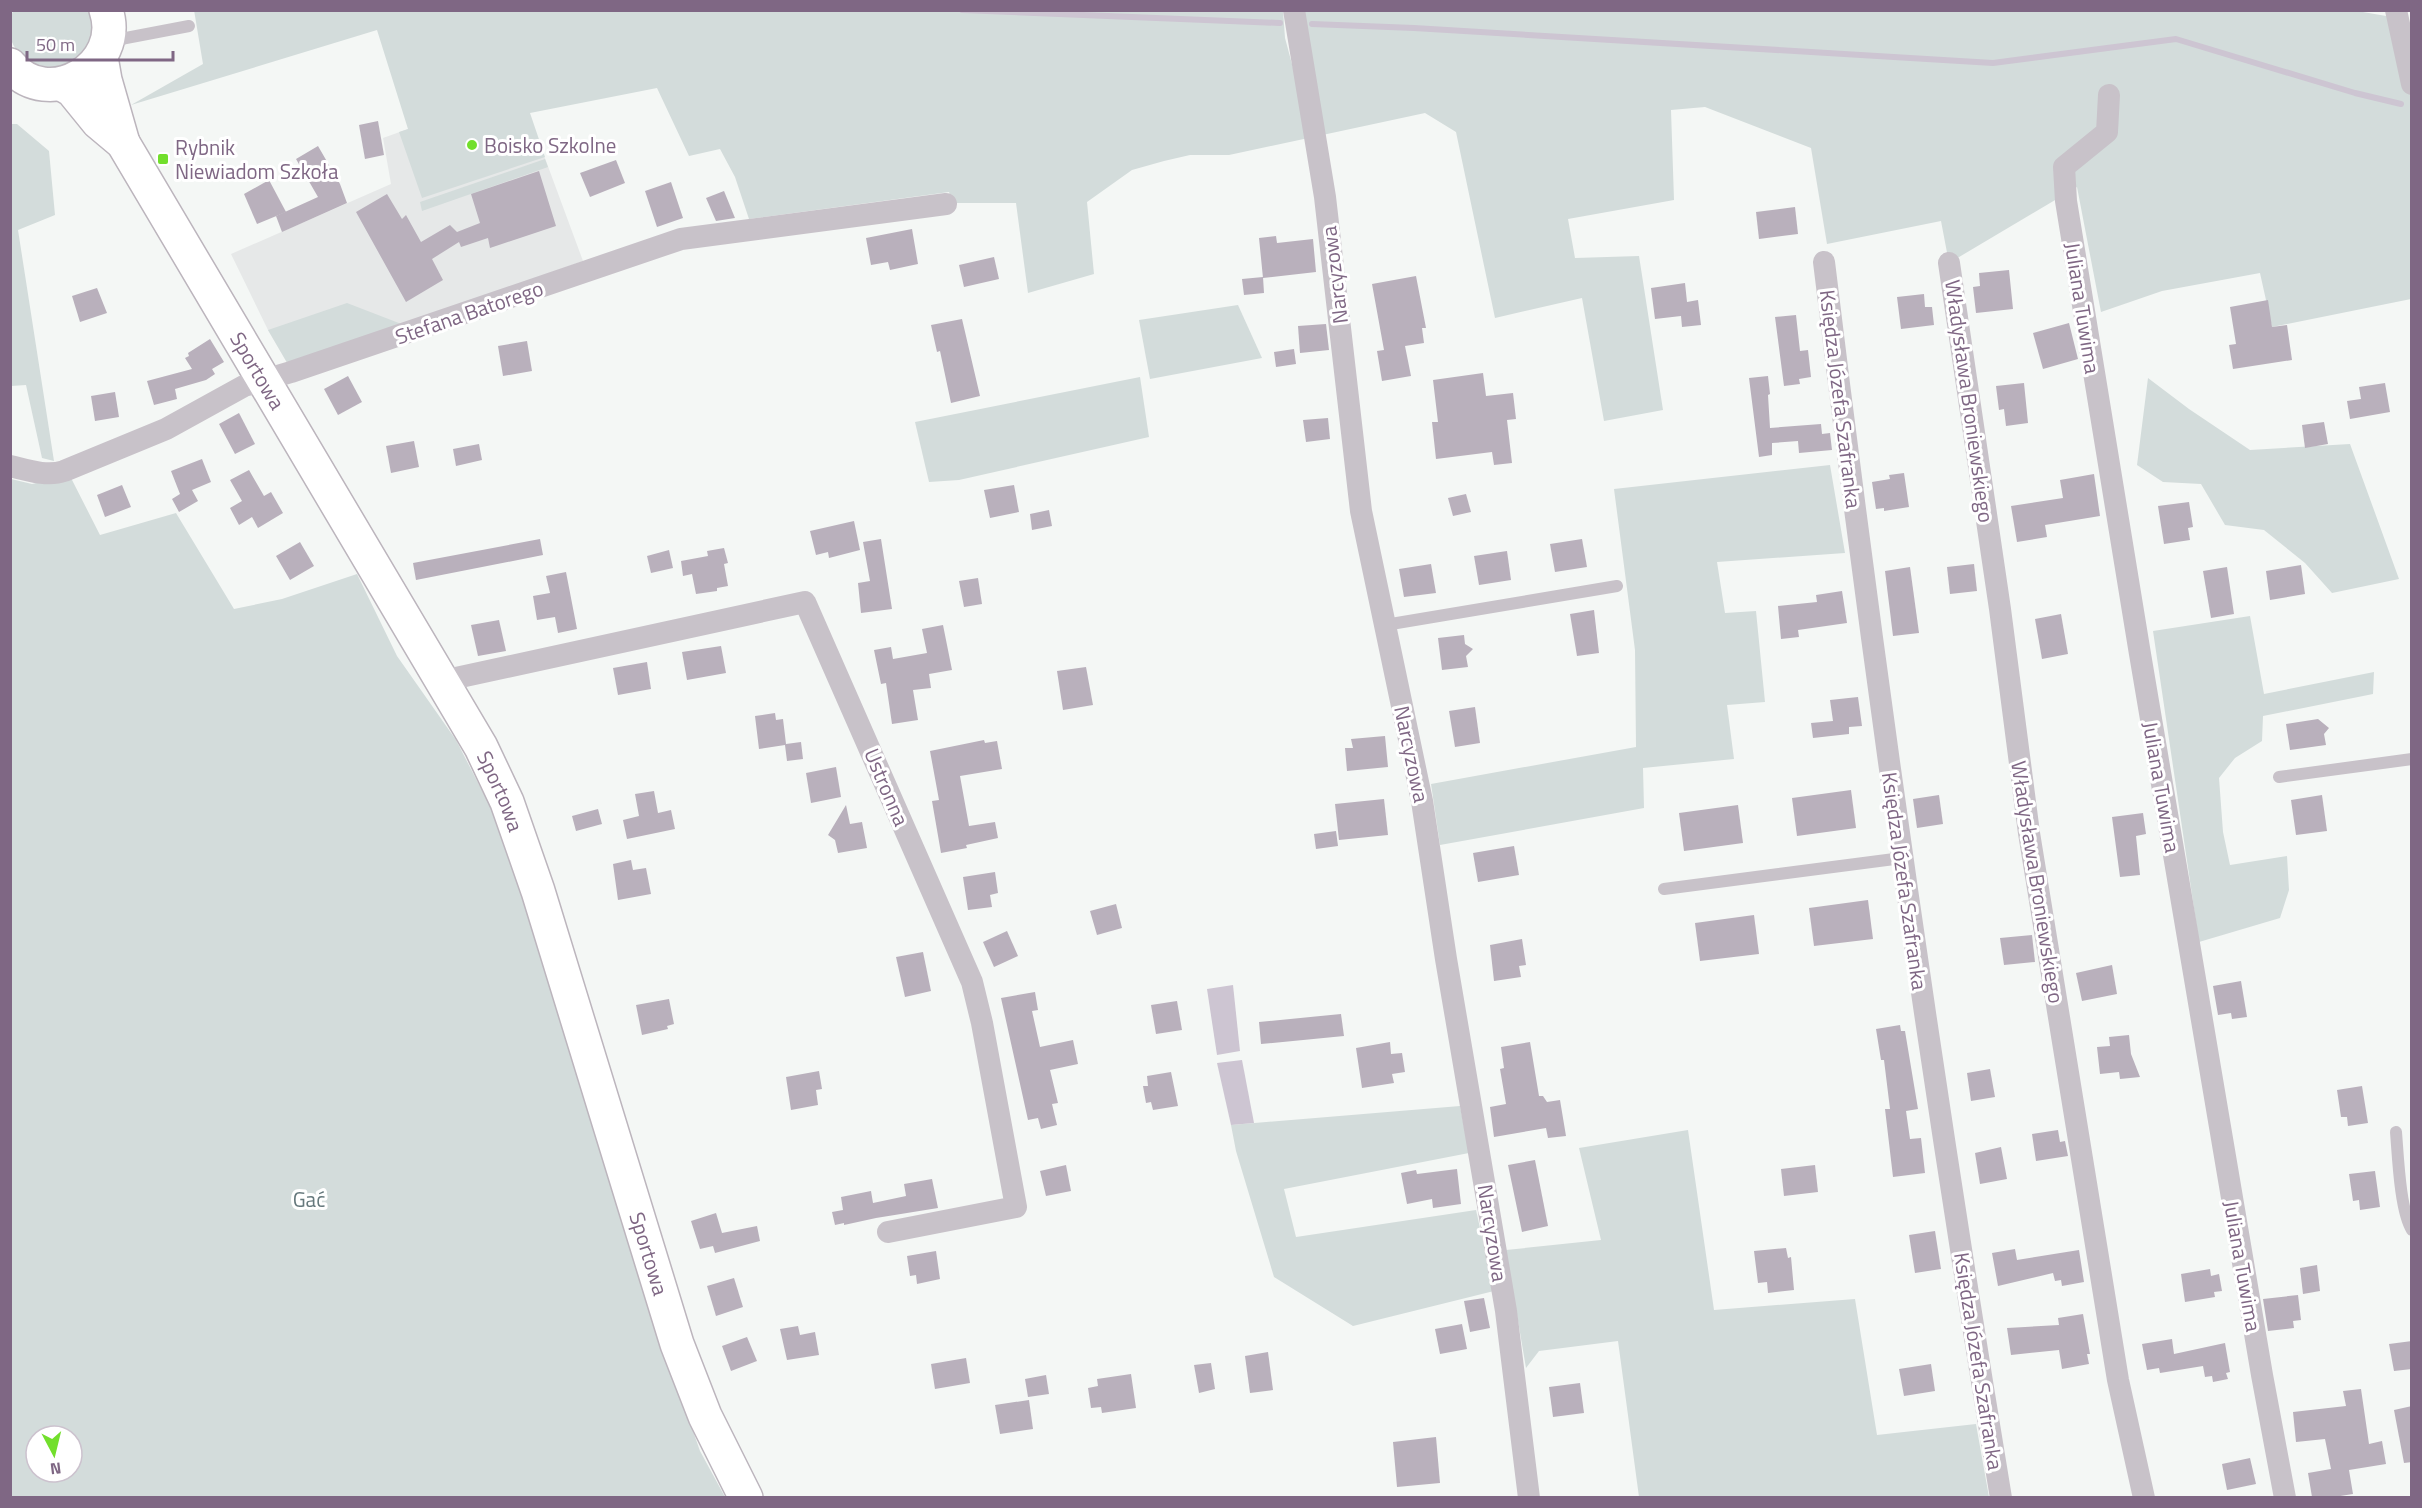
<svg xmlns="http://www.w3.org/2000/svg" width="2422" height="1508" viewBox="0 0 2422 1508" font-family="'Titillium Web',sans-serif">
<rect width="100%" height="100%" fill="#f4f7f5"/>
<!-- built -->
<polygon fill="#e6e8e8" points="408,129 539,142 583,261 289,366 268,330 231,254 391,184 383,138"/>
<!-- green -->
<g fill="#d3dcdb" fill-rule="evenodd">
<polygon points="194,10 1283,11 1285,38 1304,109 1296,11 2357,11 2398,18 2411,60 2411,299 2272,327 2260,273 2162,291 2101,312 2077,187 1949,263 1941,221 1827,244 1811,148 1705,107 1671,110 1674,200 1568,219 1575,258 1639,256 1663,410 1604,421 1582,298 1495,318 1456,132 1425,113 1229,155 1190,155 1164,161 1132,170 1087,202 1094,274 1028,293 1016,203 953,203 949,192 749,219 735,177 720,149 689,156 657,88 530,113 545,157 422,198 399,132 408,129 377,30 131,105 203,64"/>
<path d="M13,11H95L99,29L80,65L39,70C18,54 1,40 13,11Z"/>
<polygon points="11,124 17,124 49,151 55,215 18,230 54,461 42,458 26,385 11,386"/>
<polygon points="545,159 548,167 422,211 420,202"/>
<polygon points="347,303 404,325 289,366 268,330"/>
<polygon points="1238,305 1262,358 1150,379 1139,320"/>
<polygon points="1140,377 1149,437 959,480 929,482 915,422"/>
<polygon points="2148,378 2189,409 2250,450 2350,444 2399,579 2332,593 2305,563 2264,530 2225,525 2201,484 2163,482 2137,465"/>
<polygon points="1830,465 1845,553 1717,562 1725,613 1756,611 1765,702 1727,705 1734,759 1643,768 1644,808 1440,845 1431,784 1636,747 1635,650 1614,489"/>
<path d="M70,476L100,535L176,513L234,609L282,599L357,574L397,656L456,740L508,841L656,1325L700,1451L725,1497L11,1498V479L32,484ZM36,1436H72V1472H36Z"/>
<polygon points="2250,616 2264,694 2374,672 2373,694 2263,716 2262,741 2235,758 2219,778 2223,832 2230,865 2287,856 2289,890 2280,918 2199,942 2153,631"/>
<polygon points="1460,1106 1469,1153 1284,1189 1296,1237 1476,1210 1494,1291 1353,1326 1274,1277 1236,1151 1231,1125"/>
<polygon points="1688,1130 1714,1310 1855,1299 1877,1435 1976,1424 1989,1497 1639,1497 1618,1341 1539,1351 1526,1368 1506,1250 1601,1240 1579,1148"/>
</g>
<!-- water -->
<g fill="#cdc5d2">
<polygon points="1233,985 1240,1051 1217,1055 1207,989"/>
<polygon points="1242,1060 1254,1123 1231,1125 1217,1063"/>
</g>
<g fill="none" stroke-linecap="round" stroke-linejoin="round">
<!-- stream -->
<g stroke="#cdc5d2" stroke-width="6">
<polyline points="962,10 1280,23"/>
<polyline points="1312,24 1414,28 1993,63 2176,39 2355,93 2401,104"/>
</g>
</g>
<!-- building -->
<g fill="#b9b0bc">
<polygon points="378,121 384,155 365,159 359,125"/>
<polygon points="318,146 340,184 347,203 282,232 276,216 318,197 296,159"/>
<polygon points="616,160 625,183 590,197 580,173"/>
<polygon points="539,171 556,226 490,248 488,238 461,247 459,242 432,259 443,280 406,302 356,212 387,194 402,219 406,215 421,242 450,225 457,232 480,223 471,194"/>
<polygon points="269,180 286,212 257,224 244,194"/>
<polygon points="671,182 683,218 657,227 645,191"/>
<polygon points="724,191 735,218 716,221 706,198"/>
<polygon points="1795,207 1798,234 1759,239 1756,212"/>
<polygon points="912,229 918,264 890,270 888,262 871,265 866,238"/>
<polygon points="1276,236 1277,243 1313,239 1316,272 1263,278 1259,238"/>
<polygon points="994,257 999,279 964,287 959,265"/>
<polygon points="2009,270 2013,309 1976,313 1973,287 1980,286 1979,273"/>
<polygon points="1416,276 1426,328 1422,328 1424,343 1405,346 1411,376 1382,381 1377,351 1384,350 1372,284"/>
<polygon points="1263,277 1264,293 1244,295 1242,279"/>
<polygon points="1685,283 1687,302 1698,300 1701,325 1682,327 1681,316 1655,319 1651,288"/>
<polygon points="97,288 107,313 80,322 72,296"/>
<polygon points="1924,294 1925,307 1932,307 1934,325 1901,329 1897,297"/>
<polygon points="2268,300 2272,327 2287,325 2292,360 2233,369 2229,345 2236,344 2230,307"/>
<polygon points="1796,315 1800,351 1808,350 1811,377 1799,379 1800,384 1784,386 1775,317"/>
<polygon points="962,319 980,396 951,403 940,351 937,352 931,325"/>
<polygon points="2069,323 2078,359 2043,369 2033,333"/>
<polygon points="1326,324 1329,350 1300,353 1298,326"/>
<polygon points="210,339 224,362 212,369 215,374 206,380 175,389 177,399 154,405 147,381 192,369 185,358 189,356 188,353"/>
<polygon points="527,341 532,371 503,376 498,346"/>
<polygon points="1294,349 1296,364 1276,367 1274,352"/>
<polygon points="1483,373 1486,396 1513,393 1516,419 1507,420 1512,463 1494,465 1492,452 1436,459 1432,422 1438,422 1433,380"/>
<polygon points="348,376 362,402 338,415 324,389"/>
<polygon points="1768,376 1770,394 1768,395 1770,428 1821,424 1822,434 1830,433 1832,450 1799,453 1798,441 1772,443 1772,455 1759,457 1749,378"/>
<polygon points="2024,383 2028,423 2006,426 2004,409 1999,410 1996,386"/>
<polygon points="2385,383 2390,412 2350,419 2347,401 2361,399 2359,387"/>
<polygon points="115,392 119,417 95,421 91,396"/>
<polygon points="239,413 255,444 235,454 219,424"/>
<polygon points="1328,418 1330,439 1306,442 1303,420"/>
<polygon points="2324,422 2328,444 2305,448 2302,425"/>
<polygon points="414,441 419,467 391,473 386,446"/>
<polygon points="479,444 482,460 456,466 453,449"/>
<polygon points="202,459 211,482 192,490 198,501 179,512 172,499 180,494 171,471"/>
<polygon points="249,470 264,496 271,492 283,513 258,528 252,517 239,525 230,508 242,501 230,480"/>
<polygon points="1904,473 1909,507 1884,511 1884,508 1876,509 1872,482 1890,479 1889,475"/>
<polygon points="2094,474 2100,516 2045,525 2047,537 2017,542 2011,506 2063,498 2060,480"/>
<polygon points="122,485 131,507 105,517 97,495"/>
<polygon points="1014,485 1019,512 990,518 984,490"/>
<polygon points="1466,494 1471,512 1453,516 1448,498"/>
<polygon points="2189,502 2193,527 2188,528 2190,540 2164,544 2158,506"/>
<polygon points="1049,510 1052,526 1032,530 1030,514"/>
<polygon points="854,521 860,550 829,558 828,552 816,555 810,531"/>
<polygon points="540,539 543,555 416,580 413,563"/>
<polygon points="881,539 892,609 861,613 858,583 870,581 863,542"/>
<polygon points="1582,539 1587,567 1555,572 1550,544"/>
<polygon points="300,542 314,566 290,580 276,556"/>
<polygon points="724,548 728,563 724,564 728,586 717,588 717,591 696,594 692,574 683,576 681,561 708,556 707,551"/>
<polygon points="669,550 673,568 651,573 647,556"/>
<polygon points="1507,551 1511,580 1479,585 1474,556"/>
<polygon points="1431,564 1436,593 1404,597 1399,569"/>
<polygon points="1974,564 1977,591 1950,594 1947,567"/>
<polygon points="2301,565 2305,594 2270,600 2266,571"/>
<polygon points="1910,567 1919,633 1893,636 1885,571"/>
<polygon points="2227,567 2234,614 2211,618 2203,571"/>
<polygon points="566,572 577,629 558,633 555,617 537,620 533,596 550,593 546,576"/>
<polygon points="978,578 982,604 964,607 959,581"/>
<polygon points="1842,591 1847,623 1798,630 1799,637 1781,639 1778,606 1817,602 1816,595"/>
<polygon points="1594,610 1599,653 1577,656 1570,614"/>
<polygon points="2061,614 2068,654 2042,659 2035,619"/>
<polygon points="499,620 506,651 478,656 471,625"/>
<polygon points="943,625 952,670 929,674 931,688 913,690 918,720 892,724 886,683 881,684 874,650 891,647 893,659 927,653 922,629"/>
<polygon points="1464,635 1465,644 1473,649 1466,656 1468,667 1442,670 1438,638"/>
<polygon points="721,646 726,673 687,680 682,652"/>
<polygon points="647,662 651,689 618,695 613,668"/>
<polygon points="1086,667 1093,705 1063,710 1057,671"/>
<polygon points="1858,697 1862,726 1849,727 1849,734 1813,738 1811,723 1833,721 1830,700"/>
<polygon points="1475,707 1480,743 1455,747 1449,711"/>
<polygon points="775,713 776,720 783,719 786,744 801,742 803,759 787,761 785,745 759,749 755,716"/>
<polygon points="2318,719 2329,728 2324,734 2326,745 2290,750 2286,724"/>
<polygon points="1385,736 1388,767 1347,771 1345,748 1353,748 1351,739"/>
<polygon points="984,740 985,743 997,741 1002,769 960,776 969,826 995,822 998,838 966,845 967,848 941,853 932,801 939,800 930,751"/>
<polygon points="836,767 841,797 811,803 806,773"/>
<polygon points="1851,790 1856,828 1797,836 1792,798"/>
<polygon points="654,791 658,813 671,810 675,829 627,839 623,820 639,816 635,794"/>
<polygon points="1939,795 1943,824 1917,828 1913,799"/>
<polygon points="2322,795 2327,831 2296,835 2291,800"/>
<polygon points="1384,799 1388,835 1339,840 1335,804"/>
<polygon points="846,805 850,824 862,822 867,848 838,853 835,840 828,835"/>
<polygon points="1738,805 1743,843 1684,851 1679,813"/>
<polygon points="598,809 602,824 576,831 572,816"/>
<polygon points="2143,813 2146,834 2136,836 2140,875 2120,877 2112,817"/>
<polygon points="1336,831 1338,846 1316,849 1314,834"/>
<polygon points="1514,846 1519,875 1478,882 1473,853"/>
<polygon points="631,860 633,870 646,868 651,894 618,900 613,864"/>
<polygon points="995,872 998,893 990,895 992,907 968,910 963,877"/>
<polygon points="1868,900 1873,939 1814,946 1809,908"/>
<polygon points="1116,904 1122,928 1097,935 1090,911"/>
<polygon points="1754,915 1759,954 1700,961 1695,923"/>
<polygon points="1007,931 1018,956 994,967 983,942"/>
<polygon points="2032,935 2035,962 2004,965 2000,938"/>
<polygon points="1522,939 1526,965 1519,966 1521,977 1494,981 1490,945"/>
<polygon points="923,952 931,991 905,997 896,957"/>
<polygon points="2112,965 2117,994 2082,1001 2076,973"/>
<polygon points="2241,981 2247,1017 2232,1019 2231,1013 2218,1015 2213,986"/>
<polygon points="1035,992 1038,1010 1032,1011 1040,1047 1073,1040 1078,1064 1050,1070 1058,1103 1052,1104 1057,1125 1041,1129 1038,1118 1028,1120 1001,998"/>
<polygon points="669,999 674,1024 667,1026 668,1029 642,1035 636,1005"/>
<polygon points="1177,1001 1182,1030 1156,1034 1151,1005"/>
<polygon points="1341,1014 1344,1036 1261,1044 1259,1022"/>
<polygon points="1900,1025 1901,1031 1905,1031 1918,1109 1906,1111 1910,1139 1921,1138 1925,1173 1893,1177 1885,1109 1890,1109 1884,1060 1881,1060 1876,1029"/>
<polygon points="2129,1035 2131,1054 2140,1077 2120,1079 2119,1072 2100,1074 2097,1047 2110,1046 2109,1037"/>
<polygon points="1390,1042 1391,1054 1402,1053 1405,1072 1392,1074 1394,1083 1362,1088 1356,1048"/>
<polygon points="1530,1042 1539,1096 1543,1096 1547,1102 1560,1100 1566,1136 1548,1138 1546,1128 1494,1137 1490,1107 1506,1104 1500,1069 1504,1068 1501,1047"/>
<polygon points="1990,1069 1995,1097 1971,1101 1967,1073"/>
<polygon points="819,1071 822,1089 816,1090 818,1105 791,1110 786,1077"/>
<polygon points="1171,1072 1178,1106 1153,1110 1151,1102 1146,1103 1143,1086 1148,1086 1147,1076"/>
<polygon points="2362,1086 2368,1123 2348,1126 2347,1117 2341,1117 2337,1090"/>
<polygon points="2058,1130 2060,1142 2065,1141 2068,1156 2036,1161 2032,1134"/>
<polygon points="2001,1147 2007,1179 1980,1184 1975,1153"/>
<polygon points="1535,1160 1548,1226 1522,1232 1508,1165"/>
<polygon points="1066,1165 1071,1191 1046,1196 1040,1171"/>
<polygon points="1815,1165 1818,1192 1784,1196 1781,1169"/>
<polygon points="1457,1169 1461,1204 1433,1208 1432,1199 1407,1204 1401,1173 1416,1170 1417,1174"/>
<polygon points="2375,1171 2380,1207 2360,1210 2359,1200 2353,1201 2349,1174"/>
<polygon points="932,1179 938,1208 876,1218 844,1225 844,1223 835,1225 832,1212 843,1210 841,1197 871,1191 873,1203 906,1196 904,1184"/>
<polygon points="716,1213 722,1233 757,1226 760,1241 715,1253 713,1246 700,1249 691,1221"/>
<polygon points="1935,1231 1941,1269 1915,1273 1909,1235"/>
<polygon points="1786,1248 1788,1258 1791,1257 1794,1290 1768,1293 1767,1282 1758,1283 1754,1251"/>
<polygon points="2015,1249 2017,1260 2079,1250 2084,1282 2062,1286 2061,1280 2055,1281 2053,1273 1998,1286 1992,1253"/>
<polygon points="936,1251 940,1279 917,1284 916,1275 910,1276 907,1256"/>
<polygon points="2317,1265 2320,1291 2303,1294 2300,1268"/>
<polygon points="2210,1269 2211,1276 2219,1274 2222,1291 2214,1292 2215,1297 2185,1302 2181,1274"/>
<polygon points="734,1278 743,1307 716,1316 707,1286"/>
<polygon points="2298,1295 2301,1320 2293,1321 2294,1328 2268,1331 2263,1299"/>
<polygon points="1484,1298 1490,1328 1470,1332 1464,1301"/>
<polygon points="2083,1314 2090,1354 2087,1354 2089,1364 2062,1369 2059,1350 2011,1355 2007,1328 2059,1325 2058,1318"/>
<polygon points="1462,1324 1467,1349 1440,1354 1435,1329"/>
<polygon points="798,1326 800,1335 815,1332 819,1355 787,1360 780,1329"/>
<polygon points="747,1337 757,1361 731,1371 722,1346"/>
<polygon points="2172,1339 2174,1354 2225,1343 2230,1372 2226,1373 2228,1379 2213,1382 2212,1376 2205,1377 2203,1366 2160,1373 2159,1368 2147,1370 2142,1344"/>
<polygon points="2412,1341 2412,1369 2394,1371 2389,1344"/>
<polygon points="1268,1352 1273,1390 1250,1393 1245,1356"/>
<polygon points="966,1358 970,1383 935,1389 931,1364"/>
<polygon points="1211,1363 1215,1389 1199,1393 1194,1365"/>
<polygon points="1931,1364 1935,1391 1904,1396 1899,1369"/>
<polygon points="1131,1374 1136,1408 1102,1413 1101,1407 1091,1408 1088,1388 1098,1386 1097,1379"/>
<polygon points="1046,1375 1049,1394 1028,1397 1025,1379"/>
<polygon points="1580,1383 1584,1413 1553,1417 1549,1387"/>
<polygon points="2361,1389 2369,1444 2382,1441 2386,1464 2349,1470 2353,1494 2334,1497 2312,1497 2308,1473 2331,1469 2325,1439 2296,1442 2293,1412 2346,1406 2343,1391"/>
<polygon points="1029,1400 1033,1429 1000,1434 995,1405"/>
<polygon points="2412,1406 2412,1462 2404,1463 2394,1410"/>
<polygon points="1436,1437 1440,1483 1397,1487 1393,1442"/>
<polygon points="2250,1458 2256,1484 2227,1490 2222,1464"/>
</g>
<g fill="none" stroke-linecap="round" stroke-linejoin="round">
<defs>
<g id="primary">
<polyline points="101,57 105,80 123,143"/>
<path d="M10,65C48,112 125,66 106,10"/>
<path id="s1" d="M62,84L72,90L98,122L123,143L452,698L481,747L507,802L538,891L677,1344L705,1416L746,1498"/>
</g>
</defs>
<!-- primary casing -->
<use href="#primary" stroke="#bcb5bd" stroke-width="36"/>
<!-- lane -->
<g stroke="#c8c2c9" stroke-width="12">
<polyline points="110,44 126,38 189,26"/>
<polyline points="1385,625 1617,586"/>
<polyline points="2279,777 2412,759"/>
<polyline points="1664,889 1902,858"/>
<path d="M2396,1132C2398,1156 2400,1211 2412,1230"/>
</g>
<!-- street -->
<g stroke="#c8c2c9" stroke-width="22">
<polyline points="1294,10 1325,197 1361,511 1422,801 1446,959 1506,1311 1529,1498"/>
<polyline points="2396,10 2412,84"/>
<polyline points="2109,95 2107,132 2064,167 2066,201 2140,654 2262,1375 2285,1498"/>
<path d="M1824,262C1874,675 1933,1087 2001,1498"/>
<polyline points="1949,263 2000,609 2029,833 2118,1380 2144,1498"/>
<path d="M10,466C27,470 47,477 64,471L166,429L244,386L291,372L681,239L946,204"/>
<polyline points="442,681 805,602 972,982 982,1023 1016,1207 888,1232"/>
</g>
<!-- primary -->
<use href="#primary" stroke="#fff" stroke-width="33"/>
</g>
<!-- markers -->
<g fill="#72df2c" stroke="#fff" stroke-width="2">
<circle cx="472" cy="145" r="6"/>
<rect x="157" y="153" width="12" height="12" rx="3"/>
</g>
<g text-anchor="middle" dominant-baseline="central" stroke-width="6" stroke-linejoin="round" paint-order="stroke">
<!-- poi labels -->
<g font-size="21" fill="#7f6784" stroke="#fff" text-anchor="start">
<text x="484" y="145">Boisko Szkolne</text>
<text x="175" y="147">Rybnik<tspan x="175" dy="24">Niewiadom Szkoła</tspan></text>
</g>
<!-- street labels -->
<g font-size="21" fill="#7f6784" stroke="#fff">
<text transform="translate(1334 275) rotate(-97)">Narcyzowa</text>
<text transform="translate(2083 308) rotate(81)">Juliana Tuwima</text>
<text transform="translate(469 312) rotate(-19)">Stefana Batorego</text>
<text stroke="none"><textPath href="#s1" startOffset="350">Sportowa</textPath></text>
<text transform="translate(1841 399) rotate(83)">Księdza Józefa Szafranka</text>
<text transform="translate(1970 401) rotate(82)">Władysława Broniewskiego</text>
<text transform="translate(1412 754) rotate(78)">Narcyzowa</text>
<text transform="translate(887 787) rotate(67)">Ustronna</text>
<text transform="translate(2162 787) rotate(80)">Juliana Tuwima</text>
<text stroke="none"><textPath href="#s1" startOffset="836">Sportowa</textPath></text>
<text transform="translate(1905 881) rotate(82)">Księdza Józefa Szafranka</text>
<text transform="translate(2038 882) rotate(81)">Władysława Broniewskiego</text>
<text transform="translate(1493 1233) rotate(81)">Narcyzowa</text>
<text stroke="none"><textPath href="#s1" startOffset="1322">Sportowa</textPath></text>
<text transform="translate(2243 1266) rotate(80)">Juliana Tuwima</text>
<text transform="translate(1979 1361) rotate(81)">Księdza Józefa Szafranka</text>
</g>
<!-- park labels -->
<g font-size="21" fill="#65787c" stroke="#fff">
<text x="309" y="1199">Gać</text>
</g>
</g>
<!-- border -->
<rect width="2422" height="1508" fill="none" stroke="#7f6784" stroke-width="24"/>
<!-- north arrow -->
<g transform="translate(54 1454) rotate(173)"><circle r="28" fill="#ffffff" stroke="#ccc2ce" stroke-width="1.5"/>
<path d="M0-4.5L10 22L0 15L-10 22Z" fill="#72df2c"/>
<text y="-9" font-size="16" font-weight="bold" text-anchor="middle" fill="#7f6784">N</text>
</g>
<!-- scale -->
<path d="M27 51v9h146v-9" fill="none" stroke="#7f6784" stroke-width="3"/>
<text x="36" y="51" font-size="18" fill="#7f6784" stroke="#ffffff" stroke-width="4.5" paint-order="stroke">50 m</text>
</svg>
